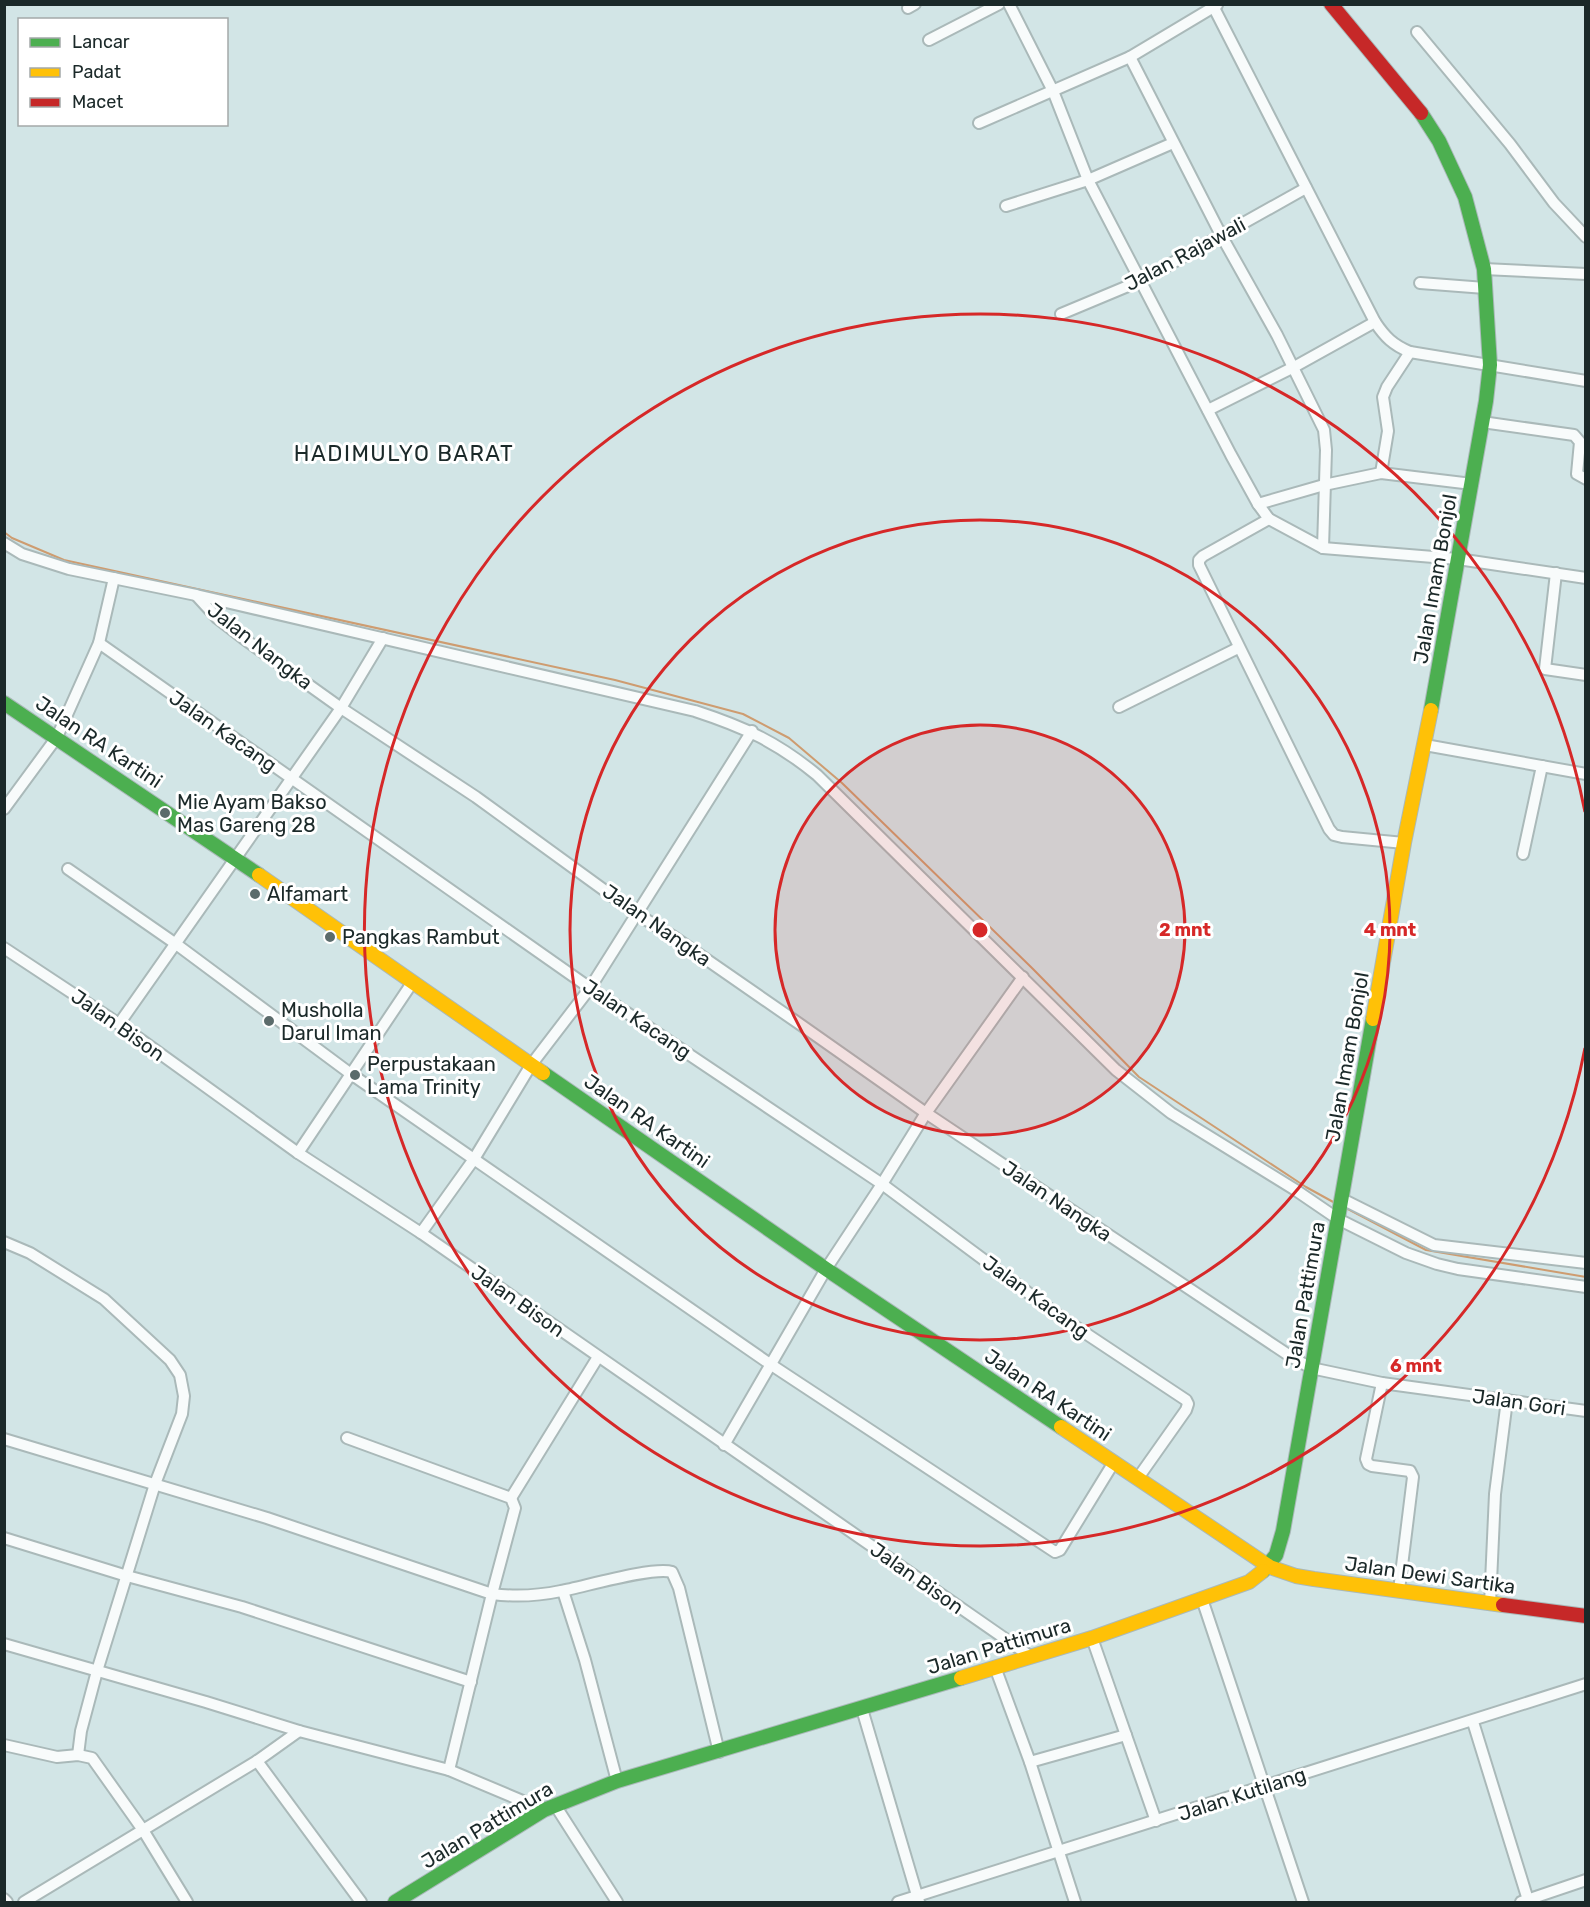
<svg xmlns="http://www.w3.org/2000/svg" width="1590" height="1907" viewBox="0 0 1590 1907" font-family="Rubik,sans-serif">
<rect width="100%" height="100%" fill="#d2e5e6"/>
<g fill="none" stroke-linecap="round" stroke-linejoin="round">
<!-- stream -->
<g stroke="#ce9c70" stroke-width="2">
<polyline points="4,532 12,538 64,560 615,680 743,714 789,738 842,783 1033,969 1139,1077 1306,1187 1335,1203"/>
<polyline points="1346,1208 1426,1250 1586,1277"/>
</g>
<defs>
<g id="street">
<polyline points="1009,4 1053,91 1088,180 1231,455 1258,504 1269,519 1323,548 1458,559 1586,578"/>
<path d="M1212,4L1375,322C1385,337 1393,345 1410,352L1586,381"/>
<polyline points="908,8 915,4"/>
<polyline points="1417,32 1510,144 1554,203 1586,237"/>
<polyline points="929,40 999,4"/>
<polyline points="1130,57 1221,235 1277,335 1324,430 1326,450 1323,548"/>
<polyline points="979,123 1130,57 1217,5"/>
<polyline points="1006,206 1088,180 1173,143"/>
<polyline points="1484,269 1586,274"/>
<polyline points="1420,283 1485,288"/>
<polyline points="1061,314 1140,281 1306,188"/>
<polyline points="1208,410 1294,367 1375,322"/>
<polyline points="1482,422 1574,435 1580,442 1577,474 1586,479"/>
<polyline points="1381,473 1388,431 1383,397 1387,387 1410,352"/>
<polyline points="1258,504 1324,485 1381,473 1472,484"/>
<polyline points="1269,519 1203,556 1199,560 1199,565 1329,829 1334,835 1342,837 1404,843"/>
<path d="M4,543L22,554L69,569L196,595L695,711C744,727 777,742 817,775L1116,1070L1171,1113L1294,1189L1338,1219L1406,1253L1437,1264L1458,1269L1586,1287"/>
<polyline points="1556,573 1545,669 1586,675"/>
<polyline points="196,595 217,618 243,638 341,708 476,797 637,914 674,937 801,1025 926,1113 1290,1356 1311,1368 1382,1383 1586,1411"/>
<polyline points="99,643 590,988 882,1184 1058,1315 1186,1400 1188,1404 1186,1410 1138,1478"/>
<polyline points="1119,707 1238,648"/>
<polyline points="1425,745 1586,774"/>
<polyline points="4,809 57,737 99,643 114,578"/>
<polyline points="1523,854 1542,766"/>
<polyline points="68,869 176,944 351,1074 770,1364 1055,1552 1060,1550 1114,1462"/>
<polyline points="4,948 119,1024 298,1153 421,1233 1030,1656"/>
<polyline points="119,1024 341,708 383,638"/>
<polyline points="298,1153 412,983"/>
<polyline points="1342,1199 1434,1245 1586,1263"/>
<polyline points="421,1233 474,1159 531,1065 590,988 752,731"/>
<polyline points="4,1242 30,1253 104,1299 170,1360 180,1375 184,1396 182,1414 155,1484 97,1671 81,1731 78,1755"/>
<polyline points="1382,1383 1366,1459 1368,1464 1372,1466 1410,1471 1413,1477 1399,1590"/>
<path d="M347,1438L511,1498L515,1508L492,1594C516,1597 537,1596 561,1591C583,1587 654,1566 672,1572L679,1588L719,1752"/>
<polyline points="4,1439 267,1518 492,1594 449,1770"/>
<polyline points="724,1445 826,1269 882,1184 926,1113 1023,977"/>
<polyline points="511,1498 598,1357"/>
<polyline points="4,1538 127,1576 242,1607 471,1682"/>
<polyline points="563,1591 585,1660 617,1781"/>
<polyline points="1202,1599 1303,1902"/>
<polyline points="1490,1604 1495,1494 1507,1400"/>
<polyline points="1092,1638 1156,1821"/>
<polyline points="4,1644 206,1702 299,1731 449,1770 544,1810"/>
<polyline points="995,1667 1030,1762 1075,1902"/>
<polyline points="862,1709 919,1902"/>
<polyline points="1473,1722 1528,1900"/>
<polyline points="4,1745 57,1757 78,1755 92,1758 143,1830 187,1902"/>
<polyline points="257,1761 361,1902"/>
<polyline points="1030,1762 1126,1735"/>
<polyline points="555,1805 617,1902"/>
<polyline points="4,1899 7,1902"/>
<polyline points="24,1902 257,1761 299,1731"/>
<polyline points="898,1902 1586,1684"/>
<polyline points="1521,1902 1586,1880"/>
</g>
<g id="fast">
<polyline points="1421,113 1439,141 1465,197 1484,269 1490,365 1486,401 1431,710"/>
<polyline points="4,703 259,875"/>
<polyline points="543,1073 826,1269 1061,1427"/>
<polyline points="1263,1571 1276,1555 1283,1531 1373,1019"/>
<polyline points="395,1902 544,1810 617,1781 961,1678"/>
</g>
<g id="slow">
<polyline points="259,875 543,1073"/>
<polyline points="1373,1019 1404,843 1431,710"/>
<polyline points="1061,1427 1270,1567 1296,1576 1314,1579 1503,1605"/>
<polyline points="961,1678 1092,1638 1249,1582 1263,1571"/>
</g>
<g id="jam">
<polyline points="1331,4 1421,113"/>
<polyline points="1503,1605 1586,1616"/>
</g>
</defs>
<!-- street casing -->
<use href="#street" stroke="#aab9b9" stroke-width="14"/>
<!-- fast casing -->
<use href="#fast" stroke="#aab9b9" stroke-width="16"/>
<!-- slow casing -->
<use href="#slow" stroke="#aab9b9" stroke-width="16"/>
<!-- jam casing -->
<use href="#jam" stroke="#aab9b9" stroke-width="16"/>
<!-- street -->
<use href="#street" stroke="#f8fbfb" stroke-width="10"/>
<!-- fast -->
<use href="#fast" stroke="#4caf50" stroke-width="14"/>
<!-- slow -->
<use href="#slow" stroke="#ffc107" stroke-width="14"/>
<!-- jam -->
<use href="#jam" stroke="#c62828" stroke-width="14"/>
</g>
<!-- distance rings -->
<circle cx="980" cy="930" r="205" fill="#d62828" fill-opacity=".12"/>
<g fill="none" stroke="#d62828" stroke-width="3">
<circle cx="980" cy="930" r="205"/>
<circle cx="980" cy="930" r="410"/>
<path d="M1585 1048A616 616 0 1 1 1585 812"/>
</g>
<!-- markers -->
<g fill="#5b6b6b" stroke="#fff" stroke-width="2">
<circle cx="165" cy="813" r="6"/>
<circle cx="255" cy="894" r="6"/>
<circle cx="330" cy="937" r="6"/>
<circle cx="269" cy="1021" r="6"/>
<circle cx="355" cy="1075" r="6"/>
</g>
<g text-anchor="middle" dominant-baseline="central" stroke-width="6" stroke-linejoin="round" paint-order="stroke">
<!-- street labels -->
<g font-size="20" fill="#1b2929" stroke="#fff">
<text transform="translate(1185 254) rotate(-28)">Jalan Rajawali</text>
<text transform="translate(1435 579) rotate(-80)">Jalan Imam Bonjol</text>
<text transform="translate(260 646) rotate(38)">Jalan Nangka</text>
<text transform="translate(223 731) rotate(35)">Jalan Kacang</text>
<text transform="translate(99 742) rotate(34)">Jalan RA Kartini</text>
<text transform="translate(657 925) rotate(35)">Jalan Nangka</text>
<text transform="translate(637 1019) rotate(34)">Jalan Kacang</text>
<text transform="translate(118 1025) rotate(35)">Jalan Bison</text>
<text transform="translate(1347 1057) rotate(-80)">Jalan Imam Bonjol</text>
<text transform="translate(647 1121) rotate(35)">Jalan RA Kartini</text>
<text transform="translate(1057 1201) rotate(34)">Jalan Nangka</text>
<text transform="translate(1305 1295) rotate(-80)">Jalan Pattimura</text>
<text transform="translate(1036 1297) rotate(36)">Jalan Kacang</text>
<text transform="translate(518 1301) rotate(35)">Jalan Bison</text>
<text transform="translate(1048 1395) rotate(34)">Jalan RA Kartini</text>
<text transform="translate(1519 1402) rotate(8)">Jalan Gori</text>
<text transform="translate(1430 1575) rotate(8)">Jalan Dewi Sartika</text>
<text transform="translate(917 1578) rotate(35)">Jalan Bison</text>
<text transform="translate(999 1646) rotate(-17)">Jalan Pattimura</text>
<text transform="translate(1242 1794) rotate(-18)">Jalan Kutilang</text>
<text transform="translate(487 1825) rotate(-31)">Jalan Pattimura</text>
</g>
<!-- poi labels -->
<g font-size="20" fill="#1b2929" stroke="#fff" text-anchor="start">
<text x="177" y="802">Mie Ayam Bakso<tspan x="177" dy="23">Mas Gareng 28</tspan></text>
<text x="267" y="894">Alfamart</text>
<text x="342" y="937">Pangkas Rambut</text>
<text x="281" y="1010">Musholla<tspan x="281" dy="23">Darul Iman</tspan></text>
<text x="367" y="1064">Perpustakaan<tspan x="367" dy="23">Lama Trinity</tspan></text>
</g>
<!-- quarter labels -->
<g font-size="22" letter-spacing="1.5" fill="#1b2929" stroke="#fff">
<text x="404" y="453">HADIMULYO BARAT</text>
</g>
</g>
<circle cx="980" cy="930" r="9" fill="#d62828" stroke="#fff" stroke-width="3"/>
<g font-size="18" text-anchor="middle" font-weight="bold" fill="#d62828" stroke="#fff" stroke-width="6" stroke-linejoin="round" paint-order="stroke">
<text x="1185" y="936">2 mnt</text>
<text x="1390" y="936">4 mnt</text>
<text x="1416" y="1372">6 mnt</text>
</g>
<!-- border -->
<rect width="1590" height="1907" fill="none" stroke="#1b2929" stroke-width="12"/>
<!-- legend -->
<rect x="18" y="18" width="210" height="108" fill="#ffffff" stroke="#a4a9a9" stroke-width="1.5"/>
<rect x="30" y="38" width="30" height="9" fill="#4caf50" stroke="#a4a9a9" stroke-width="1.5"/>
<text x="72" y="48" font-size="18" fill="#1b2929">Lancar</text>
<rect x="30" y="68" width="30" height="9" fill="#ffc107" stroke="#a4a9a9" stroke-width="1.5"/>
<text x="72" y="78" font-size="18" fill="#1b2929">Padat</text>
<rect x="30" y="98" width="30" height="9" fill="#c62828" stroke="#a4a9a9" stroke-width="1.5"/>
<text x="72" y="108" font-size="18" fill="#1b2929">Macet</text>
</svg>
